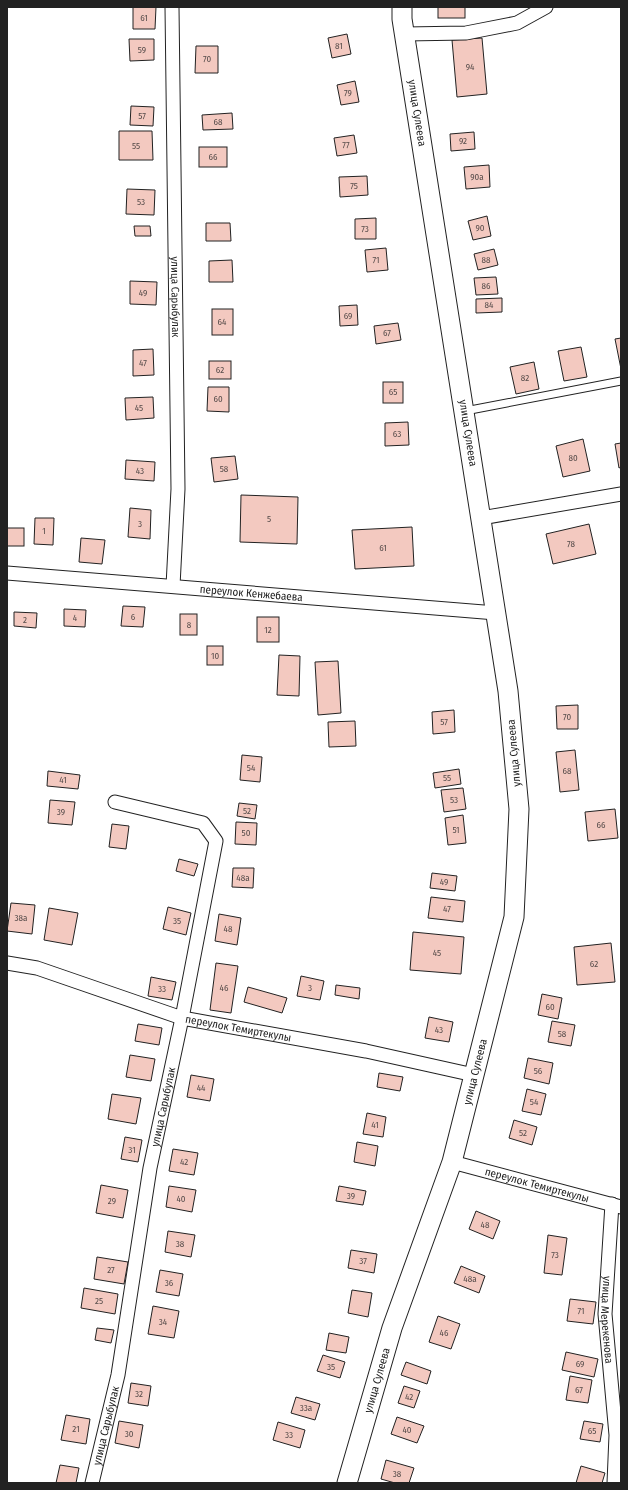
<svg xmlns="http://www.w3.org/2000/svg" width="628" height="1490" viewBox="0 0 628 1490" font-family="'Fira Sans Condensed',sans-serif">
<rect width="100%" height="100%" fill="#fff"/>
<!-- building -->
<g fill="#f3c9c0" stroke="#222">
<polygon points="133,7 156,7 155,29 133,29"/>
<rect x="438" y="7" width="27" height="11"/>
<polygon points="347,34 351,54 332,58 328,38"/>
<polygon points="482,38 487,94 457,97 452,40"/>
<polygon points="129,39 154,39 154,60 130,61"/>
<polygon points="196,46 218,46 218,73 195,73"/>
<polygon points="355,81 359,102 341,105 337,85"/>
<polygon points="131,106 154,107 153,126 130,125"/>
<polygon points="232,113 233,129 203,130 202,115"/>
<polygon points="119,131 152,131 153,160 119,160"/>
<polygon points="474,132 475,149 451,151 450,134"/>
<polygon points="354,135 357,153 337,156 334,138"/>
<rect x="199" y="147" width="28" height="20"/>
<polygon points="489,165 490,187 466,189 464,167"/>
<polygon points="367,176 368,195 340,197 339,177"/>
<polygon points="127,189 155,190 154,215 126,214"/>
<polygon points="487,216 491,236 473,240 468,221"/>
<polygon points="376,218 376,239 355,239 355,219"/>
<polygon points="206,223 230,223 231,241 206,241"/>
<polygon points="134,226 150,226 151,236 135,236"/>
<polygon points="386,248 388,270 367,272 365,250"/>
<polygon points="494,249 498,265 478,270 474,254"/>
<polygon points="232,260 233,282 209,282 209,261"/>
<polygon points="496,277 498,294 476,295 474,278"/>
<polygon points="130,281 157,282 156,305 130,304"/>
<polygon points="502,298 502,312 476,313 476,299"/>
<polygon points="357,305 358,325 340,326 339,306"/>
<rect x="212" y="309" width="21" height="26"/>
<polygon points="398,323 401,340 376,344 374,326"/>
<polygon points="621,338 621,369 615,339"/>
<polygon points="581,347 587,377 564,381 558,351"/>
<polygon points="153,349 154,375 133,376 133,350"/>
<rect x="209" y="361" width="22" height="18"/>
<polygon points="534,362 539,389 516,394 510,367"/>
<rect x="383" y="382" width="20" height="21"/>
<polygon points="208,387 229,387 229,412 207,411"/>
<polygon points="153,397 154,418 126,420 125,398"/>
<polygon points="408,422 409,445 385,446 385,423"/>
<polygon points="583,439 590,471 563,477 556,446"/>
<polygon points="621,443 621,467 619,468 615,444"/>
<polygon points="235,456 238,479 214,482 211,458"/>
<polygon points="126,460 155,462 154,481 125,479"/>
<polygon points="241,495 298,497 297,544 240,542"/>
<polygon points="130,508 151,510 150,539 128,537"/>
<polygon points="35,518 54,518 53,545 34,544"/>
<polygon points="589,524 596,554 553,564 546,534"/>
<polygon points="412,527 414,566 355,569 352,530"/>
<rect x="7" y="528" width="17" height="18"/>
<polygon points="81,538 105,540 102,564 79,562"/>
<polygon points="123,606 145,607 143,627 121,626"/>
<polygon points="64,609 86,610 85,627 64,626"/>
<polygon points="14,612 37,613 36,628 14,626"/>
<rect x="180" y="614" width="17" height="21"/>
<rect x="257" y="617" width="22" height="25"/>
<rect x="207" y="646" width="16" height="19"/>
<polygon points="279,655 300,656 299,696 277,695"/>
<polygon points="338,661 341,713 318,715 315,662"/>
<polygon points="578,705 578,729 557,729 556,706"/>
<polygon points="454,710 455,732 433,734 432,712"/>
<polygon points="355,721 356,746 329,747 328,722"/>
<polygon points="575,750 579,790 560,792 556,752"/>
<polygon points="242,755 262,757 260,782 240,780"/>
<polygon points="459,769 461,784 435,788 433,773"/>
<polygon points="48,771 80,775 78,789 47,786"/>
<polygon points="463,788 466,809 444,812 441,790"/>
<polygon points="50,800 75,802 72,825 48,823"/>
<polygon points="239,803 257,805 255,819 237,816"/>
<polygon points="615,809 618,838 588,841 585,812"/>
<polygon points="463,815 466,843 448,845 445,818"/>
<polygon points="236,822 257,823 256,845 235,844"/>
<polygon points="112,824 129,826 126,849 109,847"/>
<polygon points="179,859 198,864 194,876 176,871"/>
<polygon points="233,868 254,868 253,888 232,887"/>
<polygon points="432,873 457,876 455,891 430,888"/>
<polygon points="431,897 465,901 463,922 428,918"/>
<polygon points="11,903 35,905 32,934 7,931"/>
<polygon points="168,907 191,913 186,935 163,929"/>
<polygon points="49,908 78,913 72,945 44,940"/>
<polygon points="219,914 241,918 237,945 215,941"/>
<polygon points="413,932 464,937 461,974 410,970"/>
<polygon points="611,943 615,982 577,985 574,947"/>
<polygon points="216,963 238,966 231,1013 210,1010"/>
<polygon points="301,976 324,981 320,1000 297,996"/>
<polygon points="151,977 176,982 172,1000 148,996"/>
<polygon points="336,985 360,988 359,999 335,995"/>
<polygon points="248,987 287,998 282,1013 244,1002"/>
<polygon points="542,994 562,998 558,1019 538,1015"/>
<polygon points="429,1017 453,1022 449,1042 425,1038"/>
<polygon points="552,1021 575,1025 571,1046 548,1042"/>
<polygon points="138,1024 162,1028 159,1045 135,1041"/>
<polygon points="130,1055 155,1059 151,1081 126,1077"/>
<polygon points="528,1058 553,1063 549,1084 524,1078"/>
<polygon points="379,1073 403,1077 400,1091 377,1087"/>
<polygon points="191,1075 214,1079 210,1101 187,1097"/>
<polygon points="527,1089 546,1094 541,1115 522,1111"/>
<polygon points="112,1094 141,1098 136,1124 108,1119"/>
<polygon points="367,1113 386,1117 383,1137 363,1134"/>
<polygon points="514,1120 537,1127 532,1145 509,1138"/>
<polygon points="125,1137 142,1140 138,1162 121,1159"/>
<polygon points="357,1142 378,1146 375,1166 354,1162"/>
<polygon points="173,1149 198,1153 194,1175 169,1171"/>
<polygon points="101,1185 128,1190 123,1218 96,1213"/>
<polygon points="169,1186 196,1190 192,1212 166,1207"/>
<polygon points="339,1186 366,1191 363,1205 336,1201"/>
<polygon points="476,1211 500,1221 493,1239 469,1229"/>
<polygon points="168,1231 195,1235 191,1257 165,1252"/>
<polygon points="548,1235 567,1238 562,1275 544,1273"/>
<polygon points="351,1250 377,1254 374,1273 348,1268"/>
<polygon points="97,1257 128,1262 124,1284 94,1279"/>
<polygon points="461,1266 485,1276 479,1293 454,1283"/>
<polygon points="160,1270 183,1274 179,1296 156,1292"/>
<polygon points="84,1288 118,1294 115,1314 81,1308"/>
<polygon points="352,1290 372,1293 368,1317 348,1313"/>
<polygon points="570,1299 596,1302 593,1324 567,1321"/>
<polygon points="153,1306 179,1311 174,1338 148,1334"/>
<polygon points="438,1316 460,1324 451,1349 429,1342"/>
<polygon points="97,1328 114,1330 111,1343 95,1340"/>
<polygon points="329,1333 349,1337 346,1353 326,1350"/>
<polygon points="566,1352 598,1359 594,1377 562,1370"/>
<polygon points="323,1355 345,1362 340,1378 317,1371"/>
<polygon points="406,1362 431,1371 427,1384 401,1375"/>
<polygon points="570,1376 592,1380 588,1403 566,1400"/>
<polygon points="131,1383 151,1386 148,1406 128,1403"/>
<polygon points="404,1386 420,1391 414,1408 398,1403"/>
<polygon points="296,1397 320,1404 315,1420 291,1413"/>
<polygon points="66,1415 90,1419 86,1444 61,1440"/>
<polygon points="397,1417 424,1426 417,1443 391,1434"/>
<polygon points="119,1421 143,1425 139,1448 115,1443"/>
<polygon points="584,1421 603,1424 600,1442 580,1439"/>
<polygon points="278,1422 305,1430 300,1448 273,1440"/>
<polygon points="386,1460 414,1468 409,1483 395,1483 381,1479"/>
<polygon points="60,1465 79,1468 76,1483 56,1483"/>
<polygon points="581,1466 605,1473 602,1483 576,1483"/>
</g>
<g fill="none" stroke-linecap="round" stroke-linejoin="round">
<defs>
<polyline id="lane" points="465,411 621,381"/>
<g id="street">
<path id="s1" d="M172,7L178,489L173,586"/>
<polyline points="405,34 466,33 517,23 546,7"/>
<polyline points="481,518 621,494"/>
<path id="s2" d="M7,573L496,613"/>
<path id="s3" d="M7,963L37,968L182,1018L366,1051L474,1075"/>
<path id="s4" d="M452,1162L621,1207"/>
<path id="s5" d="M612,1204L605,1314L616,1435L614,1483"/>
<path id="s6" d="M92,1483L118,1375L150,1168L182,1018L216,841L203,823L115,802"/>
</g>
<g id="secondary">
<path id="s7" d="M347,1483L392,1328L452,1162L514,917L519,809L508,691L402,19V7"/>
</g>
</defs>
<!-- lane casing -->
<use href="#lane" stroke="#222" stroke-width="9"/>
<!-- street casing -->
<use href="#street" stroke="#222" stroke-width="15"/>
<!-- secondary casing -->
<use href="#secondary" stroke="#222" stroke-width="21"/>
<!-- lane -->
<use href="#lane" stroke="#fff" stroke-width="7"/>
<!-- street -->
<use href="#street" stroke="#fff" stroke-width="13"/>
<!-- secondary -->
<use href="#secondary" stroke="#fff" stroke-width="19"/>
</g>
<g text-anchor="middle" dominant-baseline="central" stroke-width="3" stroke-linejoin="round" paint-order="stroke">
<!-- number labels -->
<g font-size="9" fill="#564c4a">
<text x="144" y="18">61</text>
<text x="339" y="46">81</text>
<text x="142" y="50">59</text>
<text x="207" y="59">70</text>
<text x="470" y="67">94</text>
<text x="348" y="93">79</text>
<text x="142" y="116">57</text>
<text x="218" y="122">68</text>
<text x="463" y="141">92</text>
<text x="346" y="145">77</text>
<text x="136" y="146">55</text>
<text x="213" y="157">66</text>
<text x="477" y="177">90а</text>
<text x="354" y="186">75</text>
<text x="141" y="202">53</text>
<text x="480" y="228">90</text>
<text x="365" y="229">73</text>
<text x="376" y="260">71</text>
<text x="486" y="260">88</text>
<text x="486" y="286">86</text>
<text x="143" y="293">49</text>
<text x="489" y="305">84</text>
<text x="348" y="316">69</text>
<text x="222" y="322">64</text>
<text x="387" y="333">67</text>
<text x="143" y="363">47</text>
<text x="220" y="370">62</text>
<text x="525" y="378">82</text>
<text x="393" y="392">65</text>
<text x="218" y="399">60</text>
<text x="139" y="408">45</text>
<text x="397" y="434">63</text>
<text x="573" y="458">80</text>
<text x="224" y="469">58</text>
<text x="140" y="471">43</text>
<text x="269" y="519">5</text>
<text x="140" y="524">3</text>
<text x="44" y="531">1</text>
<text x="571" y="544">78</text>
<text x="383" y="548">61</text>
<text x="133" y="617">6</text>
<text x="75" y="618">4</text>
<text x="25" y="620">2</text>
<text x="189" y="625">8</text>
<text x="268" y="630">12</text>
<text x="215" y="656">10</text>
<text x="567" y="717">70</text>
<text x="444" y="722">57</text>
<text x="251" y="768">54</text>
<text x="567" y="771">68</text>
<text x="447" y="778">55</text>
<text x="63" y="780">41</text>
<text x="454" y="800">53</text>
<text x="247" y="811">52</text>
<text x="61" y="812">39</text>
<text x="601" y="825">66</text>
<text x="456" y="830">51</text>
<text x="246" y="833">50</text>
<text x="243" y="878">48а</text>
<text x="444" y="882">49</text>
<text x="447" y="909">47</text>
<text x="21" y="918">38а</text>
<text x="177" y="921">35</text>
<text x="228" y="929">48</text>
<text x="437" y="953">45</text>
<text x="594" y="964">62</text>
<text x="224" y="988">46</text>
<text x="310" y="988">3</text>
<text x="162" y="989">33</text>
<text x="550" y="1007">60</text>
<text x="439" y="1030">43</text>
<text x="562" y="1034">58</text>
<text x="538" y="1071">56</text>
<text x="201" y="1088">44</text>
<text x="534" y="1102">54</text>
<text x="375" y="1125">41</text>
<text x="523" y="1133">52</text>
<text x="132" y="1150">31</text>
<text x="184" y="1162">42</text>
<text x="351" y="1196">39</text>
<text x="181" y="1199">40</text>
<text x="112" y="1201">29</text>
<text x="485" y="1225">48</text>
<text x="180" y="1244">38</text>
<text x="555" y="1255">73</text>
<text x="363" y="1261">37</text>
<text x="111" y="1270">27</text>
<text x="470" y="1279">48а</text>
<text x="169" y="1283">36</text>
<text x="99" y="1301">25</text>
<text x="581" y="1311">71</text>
<text x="163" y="1322">34</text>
<text x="444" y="1333">46</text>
<text x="580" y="1364">69</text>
<text x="331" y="1367">35</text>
<text x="579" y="1390">67</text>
<text x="139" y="1394">32</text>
<text x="409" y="1397">42</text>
<text x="306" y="1408">33а</text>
<text x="76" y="1429">21</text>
<text x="407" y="1430">40</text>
<text x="592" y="1431">65</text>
<text x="129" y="1434">30</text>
<text x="289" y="1435">33</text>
<text x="397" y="1474">38</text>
</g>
<!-- street labels -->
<g font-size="11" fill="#222" stroke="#fff">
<text transform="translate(417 113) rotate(81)">улица Сулеева</text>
<text stroke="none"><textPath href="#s1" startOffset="290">улица Сарыбулак</textPath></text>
<text transform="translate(468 433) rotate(81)">улица Сулеева</text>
<text stroke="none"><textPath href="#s2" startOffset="245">переулок Кенжебаева</textPath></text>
<text transform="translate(514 753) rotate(-95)">улица Сулеева</text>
<text stroke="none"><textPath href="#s3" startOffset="241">переулок Темиртекулы</textPath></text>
<text stroke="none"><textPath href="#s7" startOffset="431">улица Сулеева</textPath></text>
<text stroke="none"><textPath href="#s6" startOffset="383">улица Сарыбулак</textPath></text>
<text stroke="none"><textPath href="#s4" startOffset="88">переулок Темиртекулы</textPath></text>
<text stroke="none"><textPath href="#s5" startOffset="116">улица Мерекенова</textPath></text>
<text stroke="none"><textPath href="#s7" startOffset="107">улица Сулеева</textPath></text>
<text stroke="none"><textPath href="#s6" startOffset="59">улица Сарыбулак</textPath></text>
</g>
</g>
<!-- border -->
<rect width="628" height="1490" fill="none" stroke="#222222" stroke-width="16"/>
</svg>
